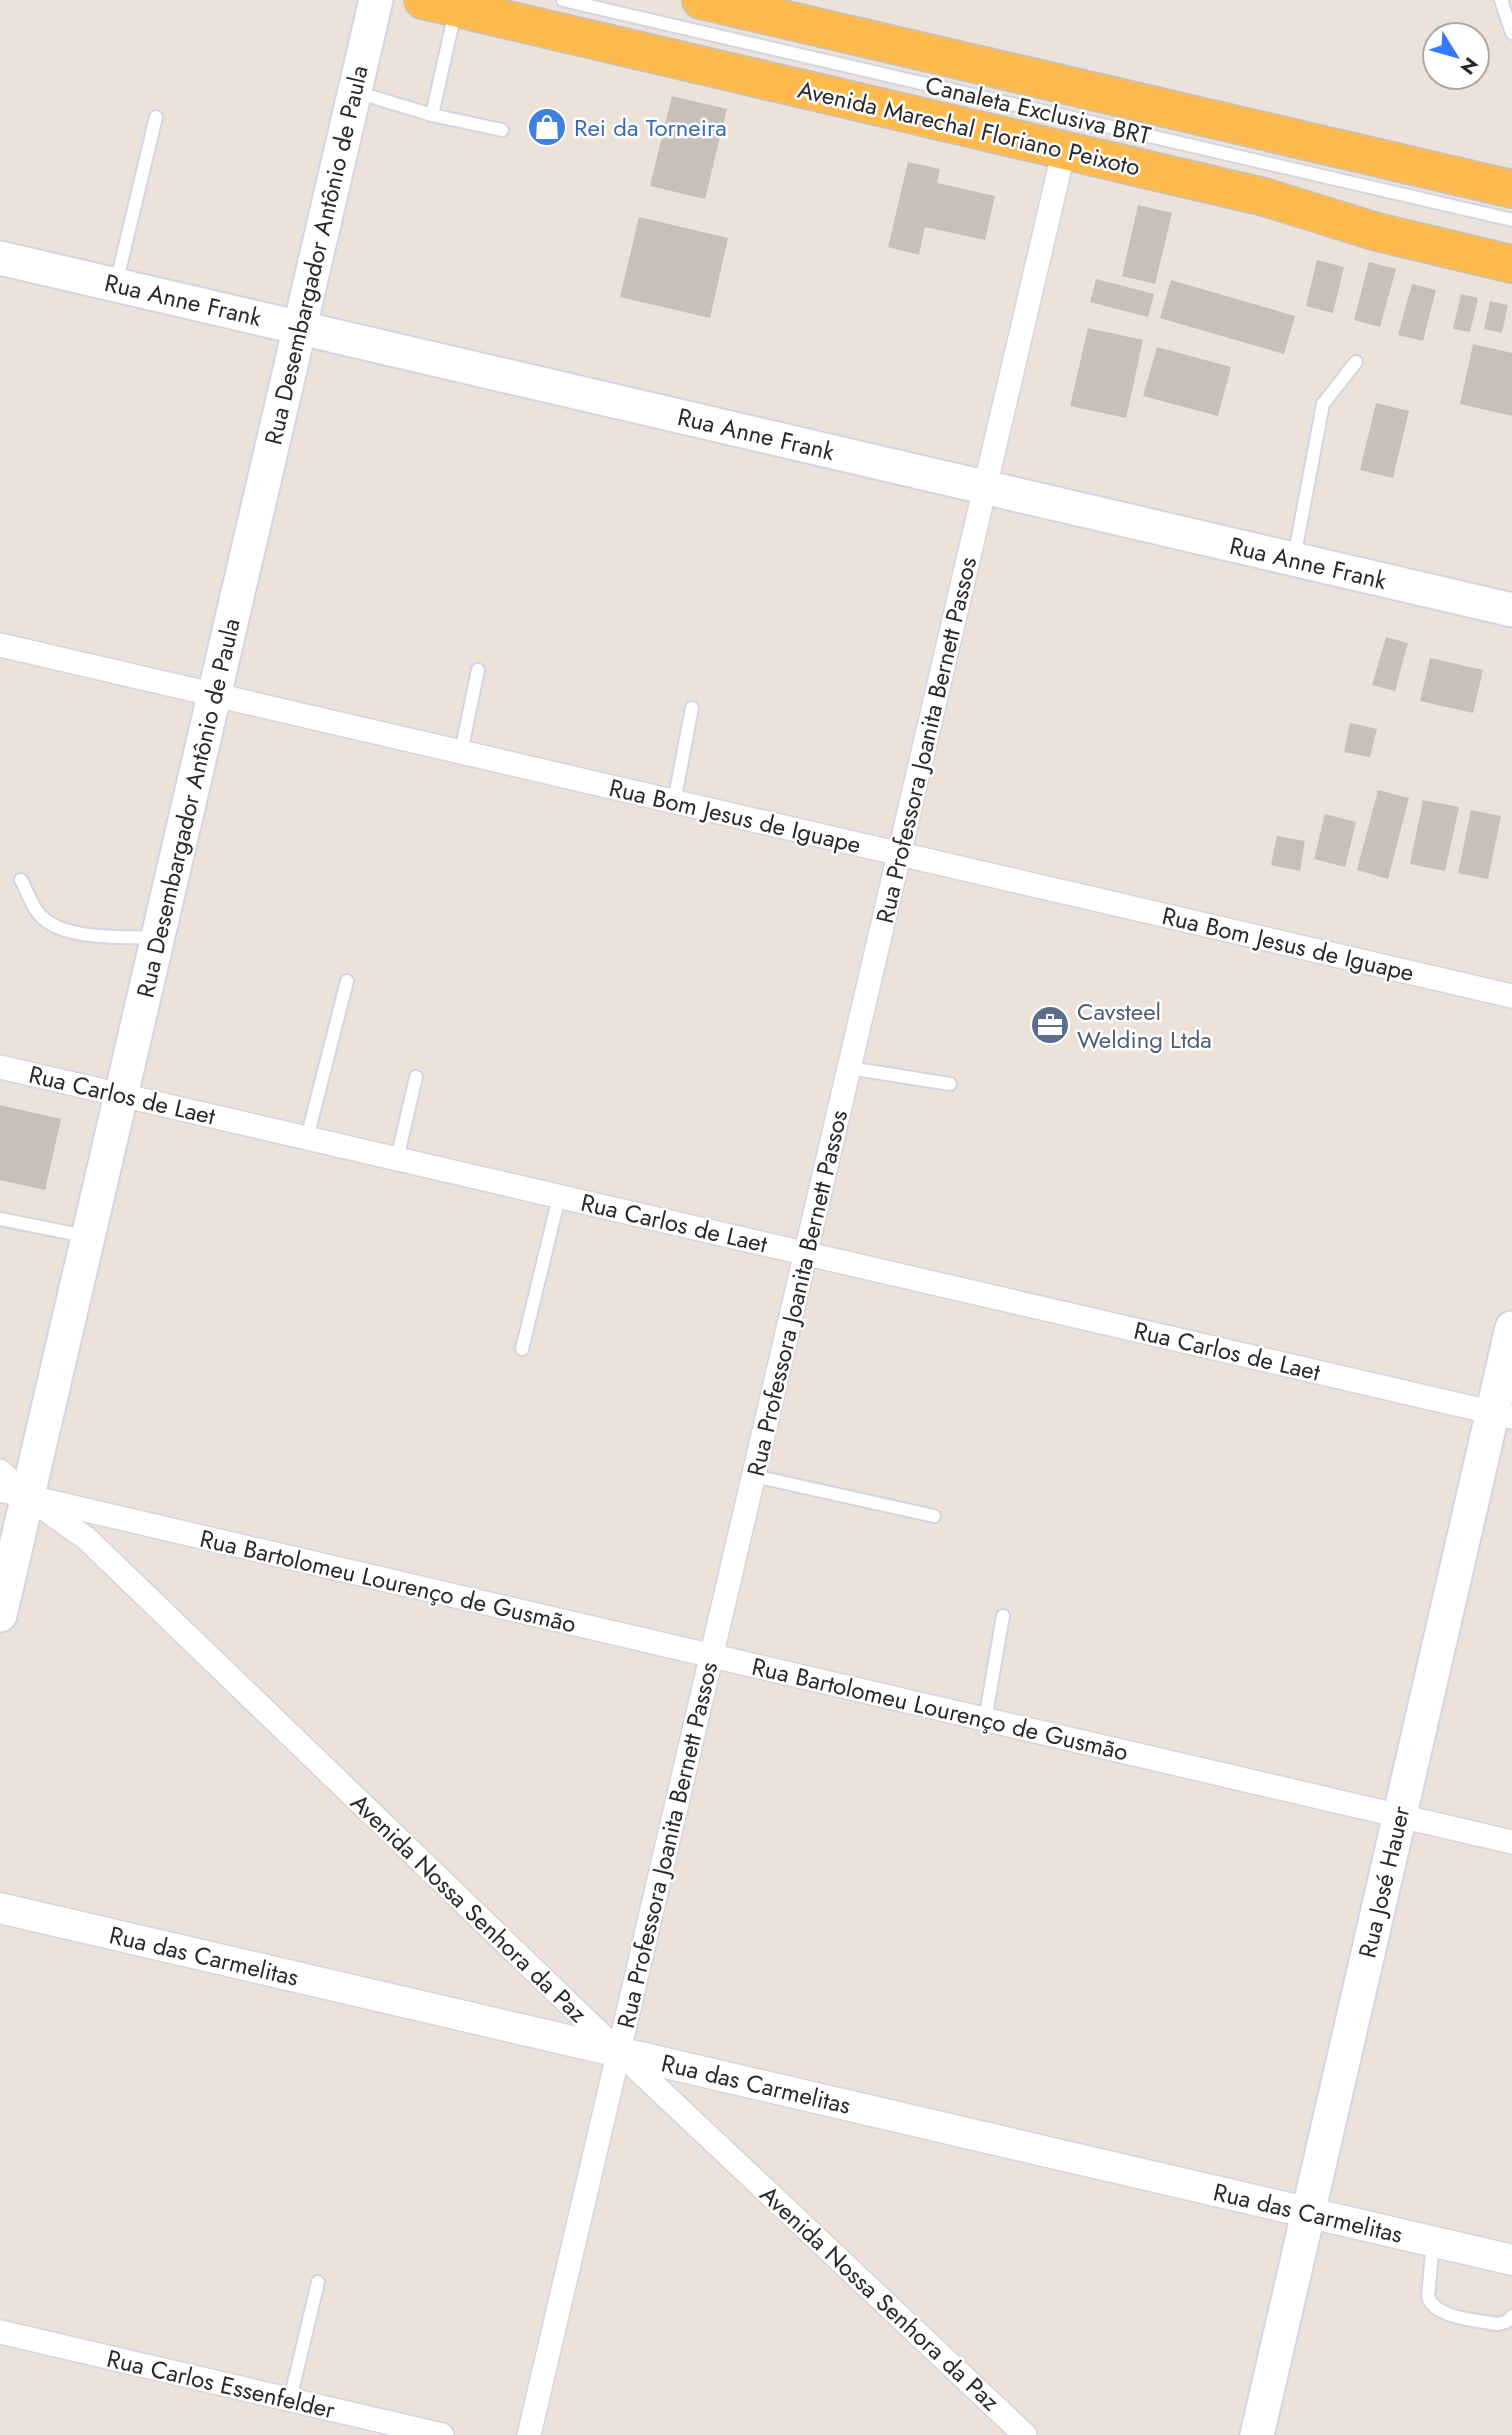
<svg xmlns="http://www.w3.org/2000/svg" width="1512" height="2435" viewBox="0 0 1512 2435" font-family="Jost,sans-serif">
<rect width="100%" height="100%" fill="#ede2d9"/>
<!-- building -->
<g fill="#c8bfb9">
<polygon points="672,96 727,109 705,199 650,186"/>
<polygon points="908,162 940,169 937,183 995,196 985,240 925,227 919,255 888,247"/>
<polygon points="1138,205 1172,213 1155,284 1122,276"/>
<polygon points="639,217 728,238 710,318 620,297"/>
<polygon points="1317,260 1344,267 1333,313 1306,306"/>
<polygon points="1369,262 1396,269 1380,327 1354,320"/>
<polygon points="1096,279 1154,294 1148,317 1090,302"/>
<polygon points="1171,280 1295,316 1284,354 1160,318"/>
<polygon points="1412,284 1436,290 1423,341 1398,335"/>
<polygon points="1461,294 1478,298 1470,332 1453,329"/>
<polygon points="1490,301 1508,305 1502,333 1484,329"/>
<polygon points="1088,328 1143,340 1126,418 1070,406"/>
<polygon points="1473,344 1512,353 1512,416 1460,404"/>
<polygon points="1157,347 1231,367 1218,416 1143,396"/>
<polygon points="1376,403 1409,411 1393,478 1360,470"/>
<polygon points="1386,637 1408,643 1395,691 1372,685"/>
<polygon points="1430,658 1483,670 1473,713 1420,701"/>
<polygon points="1350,723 1377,729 1370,757 1344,752"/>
<polygon points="1378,790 1409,798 1388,879 1357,870"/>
<polygon points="1423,800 1459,807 1445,871 1410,864"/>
<polygon points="1471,810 1501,816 1488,879 1458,873"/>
<polygon points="1325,814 1356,822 1345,867 1314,859"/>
<polygon points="1277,836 1305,841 1300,871 1271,865"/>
<polygon points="0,1105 61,1119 45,1190 0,1180"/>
</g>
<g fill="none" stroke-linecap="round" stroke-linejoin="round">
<defs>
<g id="service">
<polyline points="563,0 1512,220"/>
<polyline points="1501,0 1512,33"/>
<polyline points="356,92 432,115 455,12"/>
<polyline points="432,115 502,130"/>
<polyline points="116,284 156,117"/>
<polyline points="1294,558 1323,404 1356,362"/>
<polyline points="461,752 478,670"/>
<polyline points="674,802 692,708"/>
<path d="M21,880C27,891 33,910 43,918C68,941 125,936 157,938"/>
<polyline points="849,1068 950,1084"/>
<polyline points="307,1138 347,981"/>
<polyline points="397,1159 416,1077"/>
<polyline points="0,1219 85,1236"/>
<polyline points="522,1349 559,1197"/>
<polyline points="754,1476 934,1516"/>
<polyline points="985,1720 1003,1616"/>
<path d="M1433,2242L1428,2297C1435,2318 1476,2320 1497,2324L1506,2322L1512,2316"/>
<polyline points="290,2400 318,2282"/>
</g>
<g id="minor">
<polyline points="0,645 1512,996"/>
<polyline points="0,1067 1512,1417"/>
<polyline points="0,1471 28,1497 87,1539 619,2052 1025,2435"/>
<polyline points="0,1490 1512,1842"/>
<polyline points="0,2332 442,2435"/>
<polyline points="529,2435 1064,150"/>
</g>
<polyline id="tertiary" points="0,1908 1512,2260"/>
<g id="secondary">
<polyline points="0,258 1512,610"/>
<polyline points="0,1615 376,0"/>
<polyline points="1257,2435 1512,1328"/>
</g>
<g id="primary">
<polyline points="423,0 1264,197 1377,232 1512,264"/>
<polyline points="701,0 1512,189"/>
</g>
</defs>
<!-- service casing -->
<use href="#service" stroke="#cfd6e4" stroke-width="16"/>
<!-- minor casing -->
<use href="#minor" stroke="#cfd6e4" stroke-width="26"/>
<!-- tertiary casing -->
<use href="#tertiary" stroke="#cfd6e4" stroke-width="33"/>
<!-- secondary casing -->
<use href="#secondary" stroke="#cfd6e4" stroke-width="37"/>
<!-- primary casing -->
<use href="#primary" stroke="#c3c3c3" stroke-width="40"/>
<!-- service -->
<use href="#service" stroke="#fff" stroke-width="12"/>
<!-- minor -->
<use href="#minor" stroke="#fff" stroke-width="23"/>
<!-- tertiary -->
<use href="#tertiary" stroke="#fff" stroke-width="30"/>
<!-- secondary -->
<use href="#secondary" stroke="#fff" stroke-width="33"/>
<!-- primary -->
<use href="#primary" stroke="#feba4e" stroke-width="37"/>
</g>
<!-- icons -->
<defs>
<symbol id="shop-disc" viewBox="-11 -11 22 22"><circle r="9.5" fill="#3f7fe0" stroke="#fff"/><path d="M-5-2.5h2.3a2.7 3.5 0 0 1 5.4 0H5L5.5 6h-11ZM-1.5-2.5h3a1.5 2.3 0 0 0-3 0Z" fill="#fff"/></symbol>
<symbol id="office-disc" viewBox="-11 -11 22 22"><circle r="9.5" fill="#5c6f8a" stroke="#fff"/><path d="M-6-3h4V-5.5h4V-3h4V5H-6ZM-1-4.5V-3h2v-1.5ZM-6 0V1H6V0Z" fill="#fff"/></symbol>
</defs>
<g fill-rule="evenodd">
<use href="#shop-disc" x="525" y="105" width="44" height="44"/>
<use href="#office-disc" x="1028" y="1003" width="44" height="44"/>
</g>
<g text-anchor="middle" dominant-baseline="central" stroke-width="5" stroke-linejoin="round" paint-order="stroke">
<!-- street labels -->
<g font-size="24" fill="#292929" stroke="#fff">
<text transform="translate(1038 110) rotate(13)">Canaleta Exclusiva BRT</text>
<text transform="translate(969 128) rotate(13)">Avenida Marechal Floriano Peixoto</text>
<text transform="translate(316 255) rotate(-77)">Rua Desembargador Antônio de Paula</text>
<text transform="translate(183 300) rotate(13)">Rua Anne Frank</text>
<text transform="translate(756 434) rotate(13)">Rua Anne Frank</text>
<text transform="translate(1308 563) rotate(13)">Rua Anne Frank</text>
<text transform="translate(926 740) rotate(-77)">Rua Professora Joanita Bernett Passos</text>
<text transform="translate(188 808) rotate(-77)">Rua Desembargador Antônio de Paula</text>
<text transform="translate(735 816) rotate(13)">Rua Bom Jesus de Iguape</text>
<text transform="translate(1288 944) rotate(13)">Rua Bom Jesus de Iguape</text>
<text transform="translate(122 1095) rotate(13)">Rua Carlos de Laet</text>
<text transform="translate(674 1223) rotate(13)">Rua Carlos de Laet</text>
<text transform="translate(797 1293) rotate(-77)">Rua Professora Joanita Bernett Passos</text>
<text transform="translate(1227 1351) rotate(13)">Rua Carlos de Laet</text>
<text transform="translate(388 1581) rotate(13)">Rua Bartolomeu Lourenço de Gusmão</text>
<text transform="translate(940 1709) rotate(13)">Rua Bartolomeu Lourenço de Gusmão</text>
<text transform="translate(667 1845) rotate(-77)">Rua Professora Joanita Bernett Passos</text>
<text transform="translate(1384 1882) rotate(-77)">Rua José Hauer</text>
<text transform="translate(469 1908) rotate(44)">Avenida Nossa Senhora da Paz</text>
<text transform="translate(204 1956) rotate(13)">Rua das Carmelitas</text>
<text transform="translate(756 2084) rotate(13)">Rua das Carmelitas</text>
<text transform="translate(1308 2213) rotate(13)">Rua das Carmelitas</text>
<text transform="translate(880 2298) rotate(43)">Avenida Nossa Senhora da Paz</text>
<text transform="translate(221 2384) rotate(13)">Rua Carlos Essenfelder</text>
</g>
<!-- shop labels -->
<g font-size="24" fill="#366cbe" stroke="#fff" text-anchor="start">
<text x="574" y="127">Rei da Torneira</text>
</g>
<!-- service labels -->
<g font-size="24" fill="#4e5e75" stroke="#fff" text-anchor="start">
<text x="1077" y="1011">Cavsteel<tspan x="1077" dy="28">Welding Ltda</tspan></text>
</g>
</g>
<!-- north arrow -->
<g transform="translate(1456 56) rotate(127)"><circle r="33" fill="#ffffff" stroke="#a9a9a9" stroke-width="2"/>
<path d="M0-5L12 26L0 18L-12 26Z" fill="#3479ff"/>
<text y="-10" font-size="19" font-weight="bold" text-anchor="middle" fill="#292929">N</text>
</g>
</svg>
